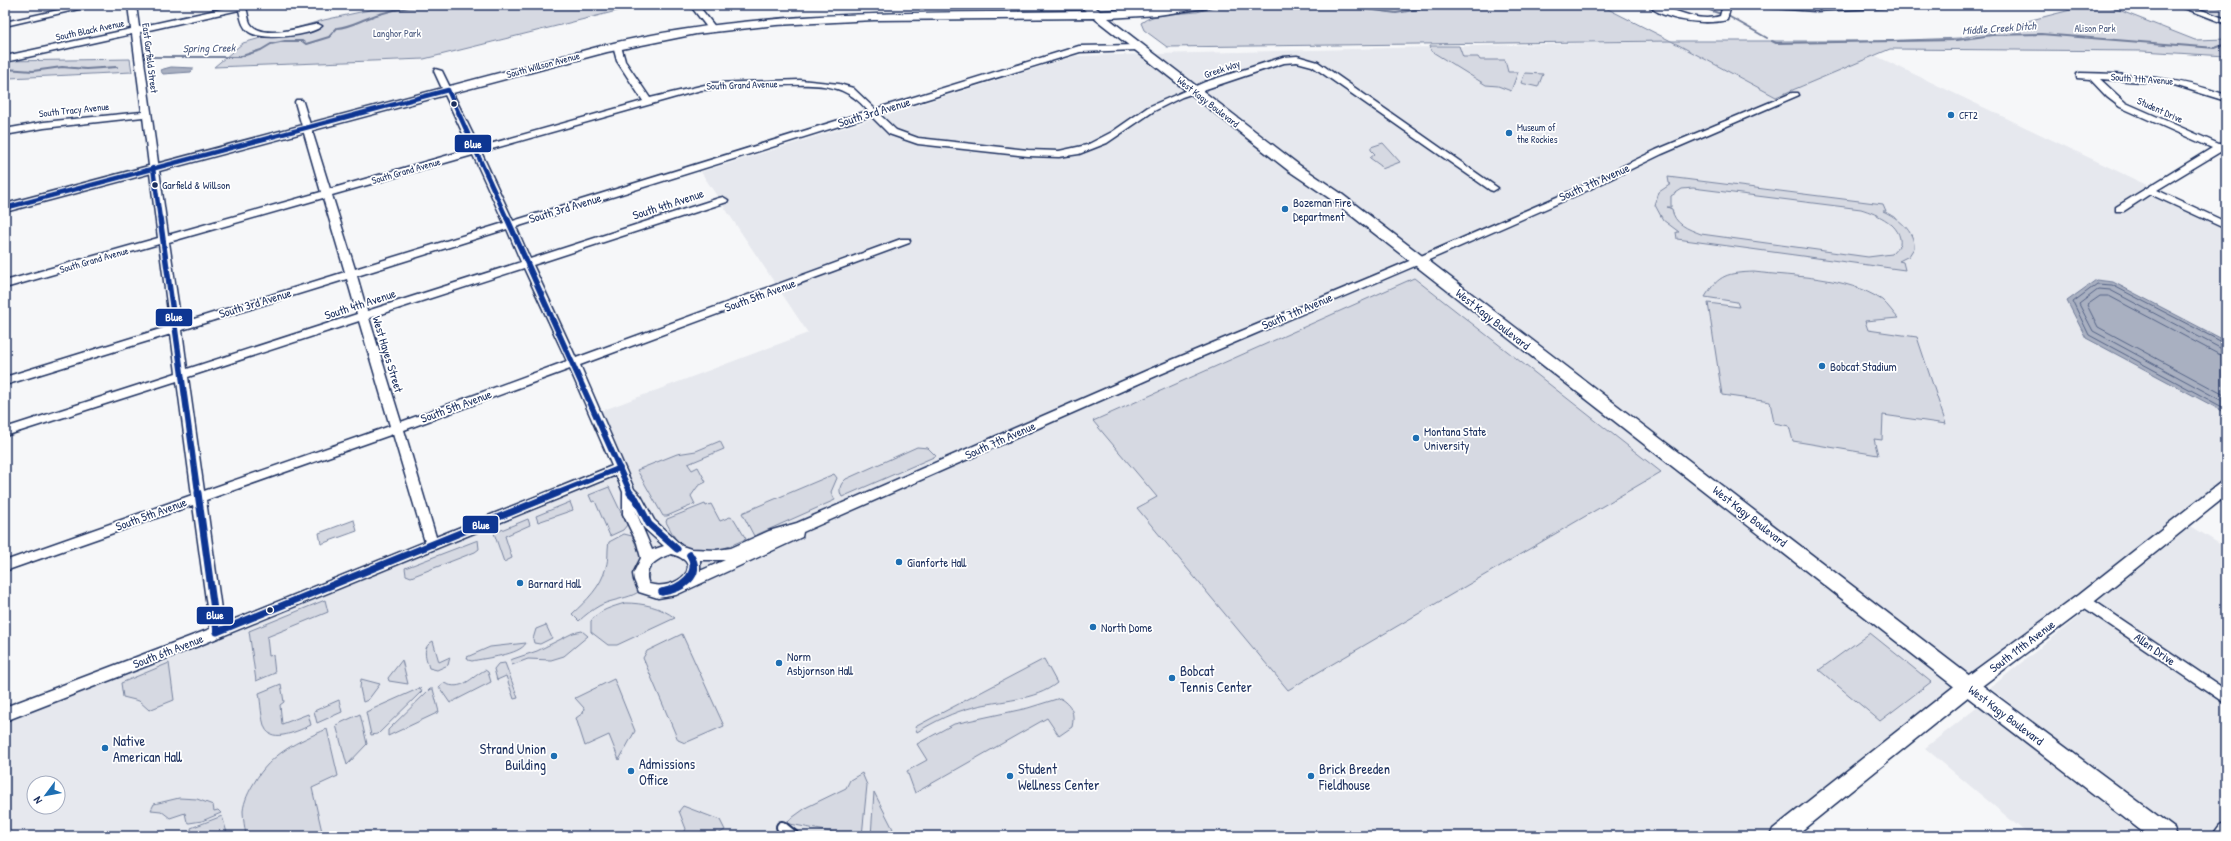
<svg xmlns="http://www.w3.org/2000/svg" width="2231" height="841" viewBox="0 0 2231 841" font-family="'Patrick Hand',sans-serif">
<rect width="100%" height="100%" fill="#f6f7f9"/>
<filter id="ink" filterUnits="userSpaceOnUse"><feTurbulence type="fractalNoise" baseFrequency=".025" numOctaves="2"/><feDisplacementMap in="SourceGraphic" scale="8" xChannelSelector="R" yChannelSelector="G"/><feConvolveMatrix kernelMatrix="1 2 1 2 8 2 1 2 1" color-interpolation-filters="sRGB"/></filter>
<g filter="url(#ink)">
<!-- built -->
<g fill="#e6e8ee" fill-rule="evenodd">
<polygon points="2169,5 2226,5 2226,27"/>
<path d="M1671,41L1776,97L1874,55L2226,223V485L1776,836H5V711L620,469L596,413L808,333L701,172L1075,56ZM34,783H58V807H34Z"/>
<polygon points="2191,526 2226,548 2226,836 2182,836 1990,688"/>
<polygon points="1979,706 2144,836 2030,836 1925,748"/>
</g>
<!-- green -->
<g fill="#d6d9e2" stroke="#7884a0" fill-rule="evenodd">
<polygon points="392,5 641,5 424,59 214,67 243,43 324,20"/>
<path d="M1222,5H1600L1671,41H1878L1961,38L2090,5H2106L2195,40L2226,39V56L2142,51L1890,49L1776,97L1671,41L1167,47L1144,30L1141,23C1154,12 1180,14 1197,12C1205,10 1214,7 1222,5Z"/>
<polygon points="2189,5 2212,5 2226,10 2226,20"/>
<polygon points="1430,46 1459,46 1463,57 1478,57 1480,60 1505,60 1508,72 1518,72 1511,91 1498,86 1486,85 1431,51"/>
<polygon points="130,59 132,72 9,78 10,71 5,71 5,61"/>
<polygon points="1525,73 1543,74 1538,87 1521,83"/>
<polygon points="1383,143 1400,162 1382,169 1381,166 1370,158 1375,154 1371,150 1371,147"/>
<path d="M1668,177L1883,204L1886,211H1883C1898,218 1915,231 1914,248L1909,256L1899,261L1903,262L1905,270L1677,239L1676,232H1679L1663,220L1655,205L1659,192L1671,184L1669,183ZM1693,188L1861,209C1877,214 1903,225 1900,245L1892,254L1868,257L1701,234C1688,229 1674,224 1672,209L1667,207H1671V196L1682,189Z"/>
<path d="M1754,272C1795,277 1846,276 1882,300C1888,305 1893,313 1898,318L1865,321L1868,330L1917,337L1946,424L1883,415L1882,440L1874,439L1878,455L1793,441L1789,426L1774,423L1770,402L1722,395L1708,303L1739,307L1737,302L1705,297C1719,274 1728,273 1754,272Z"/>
<polygon points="1414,278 1661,472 1288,690 1137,508 1157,497 1093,421"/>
<polygon points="720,441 724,449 688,464 692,470 698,467 706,482 698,486 691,496 695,504 667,516 663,516 637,470 677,454 696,451"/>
<path d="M917,447L928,448L936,456L842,497C838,490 840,484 846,479Z"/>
<polygon points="834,474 837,478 831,492 835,500 754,536 742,513"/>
<polygon points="609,487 627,525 623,530 610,536 595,501 592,502 589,495"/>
<polygon points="570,502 573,510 538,522 536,516"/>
<polygon points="705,504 706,506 711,504 720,521 730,517 734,519 746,539 689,563 666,522 667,519"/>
<polygon points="528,519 530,525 505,536 512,558 504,562 494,533"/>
<polygon points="354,520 357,531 321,544 319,533"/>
<path d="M624,534L632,536L649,575C646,600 617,596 599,606C592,610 585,615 579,621L572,614C587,600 601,587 606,567C609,558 607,550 609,542Z"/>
<polygon points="478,540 479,549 475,552 411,577 406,575 405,568"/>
<polygon points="325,600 328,612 267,637 269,656 273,655 275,673 256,681 249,631"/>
<path d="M625,603C643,603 661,607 675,618L617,645H608L591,632V621C599,610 612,607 625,603Z"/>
<polygon points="546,625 552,638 540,644 534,643 533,639 536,629"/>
<polygon points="582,631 588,636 564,656 551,660 528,659 512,665 511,660 513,659 537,651 573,633"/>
<polygon points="1870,633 1931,682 1880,721 1819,670"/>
<polygon points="682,634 724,726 685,743 678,740 643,658 647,651"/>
<path d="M433,641L439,662L450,657L448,665L437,670L429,668C426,657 421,648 433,641Z"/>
<path d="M526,643C520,655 485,658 472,661L468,660L467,657L490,647Z"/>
<path d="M1044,659L1057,683C1035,701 1000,700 974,707C953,712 936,721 917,732L915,727Z"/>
<polygon points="402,660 408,684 389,681 388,678"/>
<polygon points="169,663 174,700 149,710 139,701 123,697 121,683"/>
<polygon points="505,663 518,698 514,699 506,676 497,680 494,669 498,664"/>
<path d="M485,670L488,672L491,682L450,703L439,687L444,683C462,692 471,677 485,670Z"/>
<polygon points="361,679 380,684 368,700 363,702 360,688"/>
<polygon points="614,679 635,731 619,760 609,735 585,746 576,718 583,713 584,708 575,698"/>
<path d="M281,684L284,702L280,705L282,724L308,714L311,725C300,730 272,744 265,728C261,718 261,703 259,693Z"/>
<polygon points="420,688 422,691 378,734 371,735 366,712"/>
<polygon points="430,689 433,689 439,712 388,736 388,730"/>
<path d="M1060,698C1072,704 1075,714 1072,727L1059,736L1047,718L915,793L907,771L927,760L917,744L954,724L1028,708Z"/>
<polygon points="339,700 342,712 317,723 314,711"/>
<polygon points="360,714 367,744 347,765 336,725"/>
<path d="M327,729L338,776L312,788L323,836H246C245,828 243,819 243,811C244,801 249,791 254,783C271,753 297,742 327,729Z"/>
<polygon points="862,773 867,785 862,836 851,836 785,823 807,807 846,788 850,780"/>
<polygon points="874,792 893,829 884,836 871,836"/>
<polygon points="179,798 197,799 213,805 214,811 218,810 221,813 202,821 189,823 187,822 185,813 170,818 161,811 151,810 154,804"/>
<polygon points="683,806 720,820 725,830 714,836 682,836 686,829 679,811"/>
<polygon points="222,816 228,836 192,836 191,828"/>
</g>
<!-- water -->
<g fill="#a9b0c1" stroke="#707c99">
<polygon points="171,67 194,68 191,72 163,74 160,70"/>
<polygon points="2096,280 2113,282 2226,341 2226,413 2086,338 2067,301"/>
</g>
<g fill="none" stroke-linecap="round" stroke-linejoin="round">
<!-- shore -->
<g stroke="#546386" stroke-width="1">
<polyline points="2226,344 2112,285 2097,284 2073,302 2089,335 2226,409"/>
<polyline points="2226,349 2220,348 2110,290 2099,289 2079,304 2093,331 2226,403"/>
<polyline points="2226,356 2218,354 2109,296 2100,296 2087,305 2098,327 2226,396"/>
</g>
<!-- stream -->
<g stroke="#707c99" stroke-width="2">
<polyline points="1337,5 1396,13 1443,5"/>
<polyline points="1695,5 1721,14"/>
<polyline points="1728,16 1767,38"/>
<polyline points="1772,41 1776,43 1957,40 1992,35 2041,34 2215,48 2226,44"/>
<path d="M149,57H239L261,50L271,44L285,41H302L306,44L329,37L337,28C348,27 353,24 363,20C382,12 404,7 424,5"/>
<polyline points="5,69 33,71 62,67 86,69 117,67"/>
</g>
<defs>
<polyline id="pedestrian" points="782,827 793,836"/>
<g id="minor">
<polygon points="81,5 96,5 5,26 5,22"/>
<path d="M128,5H136L139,27L239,5H254L246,8C248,13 248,19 250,23C261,41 302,27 318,24L322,26C311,36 262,41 249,32C242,27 241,18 239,10L140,32L168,235L321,192L295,102L296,100H302L303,102L330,189L470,149L434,71L435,69L442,71L479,147L643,101L617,61L613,46L617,43L621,46L625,61L650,98L713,83L800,80L839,84L853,88L875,109L1079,46L1140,45L1141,47L1137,50L1080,52L879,114L896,130L918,138L1028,150L1059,151L1087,145L1112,132L1148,107L1205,82L1283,57L1297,56L1318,62L1498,188L1493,191L1490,190L1312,66L1297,62L1284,63L1182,97L1154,111L1107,143L1079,154L1059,157L1028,156L918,144L889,134L871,116L516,227L530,259L719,198L723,197L728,200L727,202L533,265L576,358L901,239H909L910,241L909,243L580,365L634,489L641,496L654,520L682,546L691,549L717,550L731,548L769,531L797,523L1148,370L1414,259L1580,187L1656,150L1792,93H1798L1799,95L1662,154L1586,191L1422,263L1156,376L803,532L802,537L676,595L658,598L639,592L634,580L633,574L641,558L637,543L623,514V492L616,475L198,646L5,721V707L210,629L193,505L5,571V561L192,495L177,381L5,436V428L176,373L171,334L5,385V377L170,326L159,244L5,288V281L158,238L143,117L44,128L5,135V129L44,122L142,112L132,34L5,62V56L131,29ZM777,85C813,85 843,80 868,111L513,221L481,152L701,90ZM473,155L504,223L355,269L332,195ZM323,198L345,272L181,323L169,242ZM507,229L521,262L367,311L357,276ZM524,268L567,361L401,422L369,318ZM347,279L357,314L187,369L182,330ZM359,321L390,426L204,491L188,377ZM570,369L612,466L436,537L404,430ZM393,434L425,542L223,624L206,500ZM635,510L644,528L664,546L652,550ZM671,554C708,563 677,592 649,584C641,568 658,558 671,554ZM700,560H725L700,571Z"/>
<polygon points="690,5 698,5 716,28 715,30 709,30"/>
<path d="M1648,5C1673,5 1693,24 1720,16L1723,5H1731L1727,20C1705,25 1664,21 1648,5Z"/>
<polygon points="1755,5 1815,7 1903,5 1899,7 1815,11 1759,7"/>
<polygon points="2177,5 2188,5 2226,19 2226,24"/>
<path d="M2080,73C2131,74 2178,77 2226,95V101L2171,84L2100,79L2126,103L2219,144L2226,143V154L2220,152L2157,190L2226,222V229L2150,194L2124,211H2116V207L2212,148L2120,107L2107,97L2090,79L2077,78V74Z"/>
<polygon points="2084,594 2226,690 2226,704 2079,604 2077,600 2079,596"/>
<polygon points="2226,822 2226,836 2212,836 2220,825"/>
</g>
<polygon id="tertiary" points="2226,481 2226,496 2090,605 1974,692 1795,836 1770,836 1773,829 1962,680 2078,595 2220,483"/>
<path id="secondary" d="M1079,5H1092L1100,11L1212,5L1206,8L1158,15L1108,18L1299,165L1339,192L1975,680L2174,828L2177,836H2148L1961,692L1329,198L1289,171L1094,18L874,20L776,25L696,34L607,52L5,212V204L601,46C760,7 923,14 1086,11Z"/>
</defs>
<!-- pedestrian casing -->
<use href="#pedestrian" stroke="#1b2f5e" stroke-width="14"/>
<!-- minor casing -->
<use href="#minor" stroke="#1b2f5e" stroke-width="3"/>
<!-- tertiary casing -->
<use href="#tertiary" stroke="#1b2f5e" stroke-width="3"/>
<!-- secondary casing -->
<use href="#secondary" stroke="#1b2f5e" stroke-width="3"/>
<!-- pedestrian -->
<use href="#pedestrian" stroke="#fff" stroke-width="10"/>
<!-- minor -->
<use href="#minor" fill="#fff" fill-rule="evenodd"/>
<!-- tertiary -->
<use href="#tertiary" fill="#fff" fill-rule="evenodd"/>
<!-- secondary -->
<use href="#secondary" fill="#fff" fill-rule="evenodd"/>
<defs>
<g id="bus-1-far2">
<polyline points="153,168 160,219"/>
<polyline points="5,208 448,90 507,219"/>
</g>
<g id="bus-1-far1">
<polyline points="160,218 198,494"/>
<polyline points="507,218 631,494"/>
<polyline points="555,494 620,468"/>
</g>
<g id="bus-1">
<polyline points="198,493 217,632 558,493"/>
<polyline points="630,493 636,499 649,524 677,549"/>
<path d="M662,592C681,590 705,575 690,555"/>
<path d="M662,592C680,588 701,575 690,555"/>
</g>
</defs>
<!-- bus-1-far2 casing -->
<use href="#bus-1-far2" stroke="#fff" stroke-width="6"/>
<!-- bus-1-far1 casing -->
<use href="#bus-1-far1" stroke="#fff" stroke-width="8"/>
<!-- bus-1 casing -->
<use href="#bus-1" stroke="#fff" stroke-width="10"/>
<!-- bus-1-far2 -->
<use href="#bus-1-far2" stroke="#0e3692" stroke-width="4.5"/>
<!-- bus-1-far1 -->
<use href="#bus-1-far1" stroke="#0e3692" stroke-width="5.5"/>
<!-- bus-1 -->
<use href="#bus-1" stroke="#0e3692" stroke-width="7"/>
</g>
</g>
<!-- markers -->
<g fill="#1b2f5e" stroke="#fff" stroke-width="1.5">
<circle cx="454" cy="104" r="3.5"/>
<circle cx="155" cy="185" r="3.5"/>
<circle cx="270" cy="610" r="3.5"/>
</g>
<g fill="#1f6fb2" stroke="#fff" stroke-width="1.5">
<circle cx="1951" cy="115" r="4"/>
<circle cx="1509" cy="133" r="4"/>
<circle cx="1285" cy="209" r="4"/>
<circle cx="1822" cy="366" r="4"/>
<circle cx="1416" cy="438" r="4"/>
<circle cx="899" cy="562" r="4"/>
<circle cx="520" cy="583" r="4"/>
<circle cx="1093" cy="627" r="4"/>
<circle cx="779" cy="663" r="4"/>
<circle cx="1172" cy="678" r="4"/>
<circle cx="105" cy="748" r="4"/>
<circle cx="554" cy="756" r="4"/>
<circle cx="631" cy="771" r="4"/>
<circle cx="1010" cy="776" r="4"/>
<circle cx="1311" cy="776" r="4"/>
</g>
<g text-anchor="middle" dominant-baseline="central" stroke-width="3.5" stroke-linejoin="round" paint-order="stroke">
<!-- far-park labels -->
<g font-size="10" fill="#4a5a7f" stroke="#fff">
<text x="2095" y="28">Alison Park</text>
<text x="397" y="33">Langhor Park</text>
</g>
<!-- far-street labels -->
<g font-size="10" fill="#1b2f5e" stroke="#fff">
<text transform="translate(90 30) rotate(-12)">South Black Avenue</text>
<text transform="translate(150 58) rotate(83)">East Garfield Street</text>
<text transform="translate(543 65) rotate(-15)">South Willson Avenue</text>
<text transform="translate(1222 69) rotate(-19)">Greek Way</text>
<text transform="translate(2142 79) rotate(4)">South 7th Avenue</text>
<text transform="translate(742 85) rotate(-2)">South Grand Avenue</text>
<text transform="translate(1208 102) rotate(38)">West Kagy Boulevard</text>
<text transform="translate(74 110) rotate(-6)">South Tracy Avenue</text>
<text transform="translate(2160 110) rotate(24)">Student Drive</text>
<text transform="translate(406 171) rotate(-16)">South Grand Avenue</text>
<text transform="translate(94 260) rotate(-16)">South Grand Avenue</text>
</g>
<!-- far-poi labels -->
<g font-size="10" fill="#1b2f5e" stroke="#fff" text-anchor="start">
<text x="1959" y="115">CFT2</text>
<text x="1517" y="127">Museum of<tspan x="1517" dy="12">the Rockies</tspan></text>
</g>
<!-- far-water labels -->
<g font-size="11" font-style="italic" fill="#4d5c81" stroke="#fff">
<text transform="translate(1999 28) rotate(-4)">Middle Creek Ditch</text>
<text transform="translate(209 48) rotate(-1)">Spring Creek</text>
</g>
<!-- bus labels -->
<g font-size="11" fill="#1b2f5e" stroke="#fff" text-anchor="start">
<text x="162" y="185">Garfield &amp; Willson</text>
</g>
<!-- street labels -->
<g font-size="12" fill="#1b2f5e" stroke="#fff">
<text transform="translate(874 112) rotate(-17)">South 3rd Avenue</text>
<text transform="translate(1594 182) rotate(-24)">South 7th Avenue</text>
<text transform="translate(668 204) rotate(-18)">South 4th Avenue</text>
<text transform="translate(565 208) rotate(-17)">South 3rd Avenue</text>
<text transform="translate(760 295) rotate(-20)">South 5th Avenue</text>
<text transform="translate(255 303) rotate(-17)">South 3rd Avenue</text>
<text transform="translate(360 304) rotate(-18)">South 4th Avenue</text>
<text transform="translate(1297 311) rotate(-23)">South 7th Avenue</text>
<text transform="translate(1493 319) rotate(38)">West Kagy Boulevard</text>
<text transform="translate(388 354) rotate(73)">West Hayes Street</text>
<text transform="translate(456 406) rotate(-20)">South 5th Avenue</text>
<text transform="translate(1000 440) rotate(-24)">South 7th Avenue</text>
<text transform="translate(151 514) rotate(-20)">South 5th Avenue</text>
<text transform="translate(1750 516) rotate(38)">West Kagy Boulevard</text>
<text transform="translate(2022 646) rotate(-37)">South 11th Avenue</text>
<text transform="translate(2155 649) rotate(35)">Allen Drive</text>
<text transform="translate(168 651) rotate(-21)">South 6th Avenue</text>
<text transform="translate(2006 715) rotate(37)">West Kagy Boulevard</text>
</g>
<!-- poi labels -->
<g font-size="12" fill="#1b2f5e" stroke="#fff" text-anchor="start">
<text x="1293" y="202">Bozeman Fire<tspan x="1293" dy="14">Department</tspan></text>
<text x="1830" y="366">Bobcat Stadium</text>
<text x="1424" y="431">Montana State<tspan x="1424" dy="14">University</tspan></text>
<text x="907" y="562">Gianforte Hall</text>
<text x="528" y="583">Barnard Hall</text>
<text x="1101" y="627">North Dome</text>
<text x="787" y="656">Norm<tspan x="787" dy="14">Asbjornson Hall</tspan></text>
</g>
<!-- near-poi labels -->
<g font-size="14" fill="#1b2f5e" stroke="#fff" text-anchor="start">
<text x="1180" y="670">Bobcat<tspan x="1180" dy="16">Tennis Center</tspan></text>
<text x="113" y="740">Native<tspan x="113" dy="16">American Hall</tspan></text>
<text x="546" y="748" text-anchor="end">Strand Union<tspan x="546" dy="16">Building</tspan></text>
<text x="639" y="763">Admissions<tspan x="639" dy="16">Office</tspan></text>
<text x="1018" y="768">Student<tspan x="1018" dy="16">Wellness Center</tspan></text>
<text x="1319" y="768">Brick Breeden<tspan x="1319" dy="16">Fieldhouse</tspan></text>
</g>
</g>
<g stroke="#fff" stroke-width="1.5">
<rect x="454" y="134" width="38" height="19" rx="4" fill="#0e3692"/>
<rect x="155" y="308" width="38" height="19" rx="4" fill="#0e3692"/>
<rect x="462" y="515" width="37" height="19" rx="4" fill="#0e3692"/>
<rect x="196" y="606" width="38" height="19" rx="4" fill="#0e3692"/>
</g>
<g font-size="11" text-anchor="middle" font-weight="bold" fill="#fff">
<text x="473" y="148">Blue</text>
<text x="174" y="321">Blue</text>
<text x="481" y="529">Blue</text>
<text x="215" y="619">Blue</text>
</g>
<!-- margin -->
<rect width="2231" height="841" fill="none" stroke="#fff" stroke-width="20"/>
<rect x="10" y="10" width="2211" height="821" fill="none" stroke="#1b2f5e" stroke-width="1.5" filter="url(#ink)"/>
<!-- north arrow -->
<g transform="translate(46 795) rotate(238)"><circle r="19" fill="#ffffff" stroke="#a4acbf"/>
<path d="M0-3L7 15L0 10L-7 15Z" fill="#1f6fb2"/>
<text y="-6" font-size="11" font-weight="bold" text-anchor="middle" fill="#1b2f5e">N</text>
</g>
</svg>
